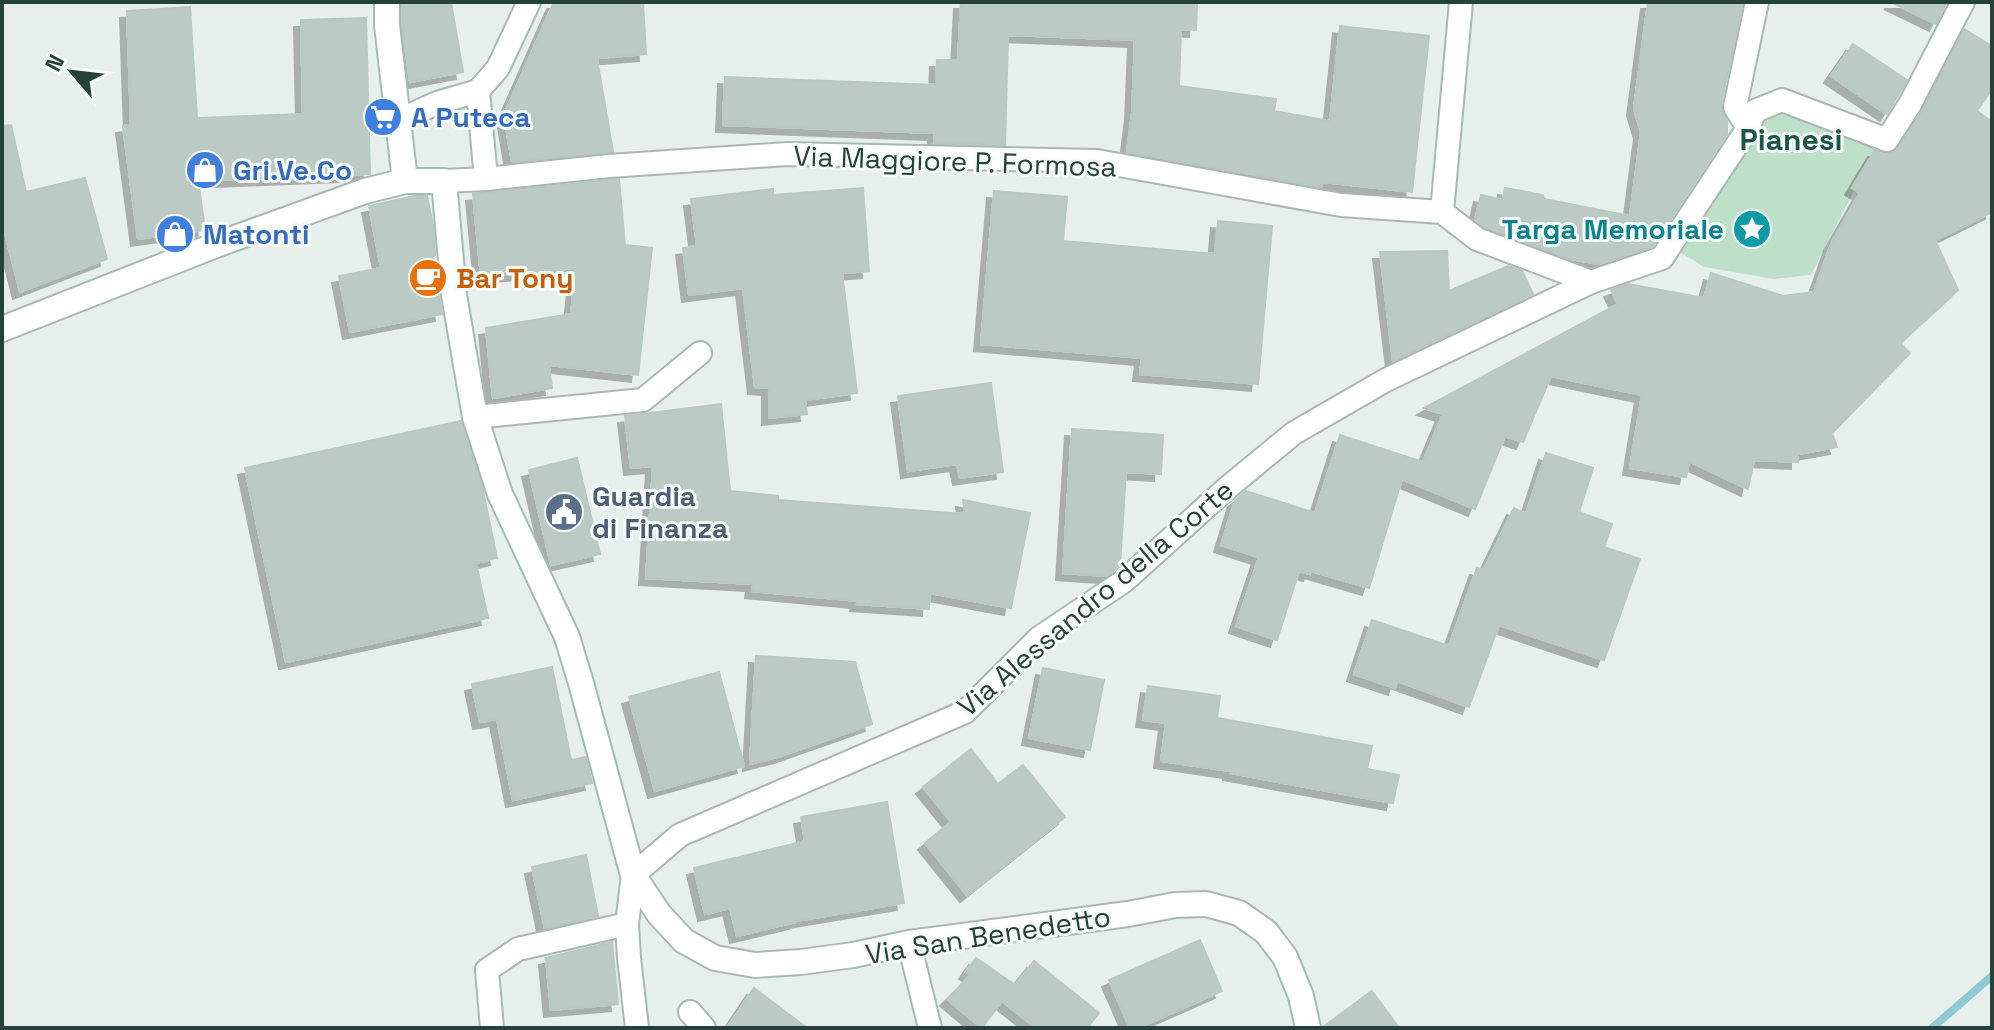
<svg xmlns="http://www.w3.org/2000/svg" width="1994" height="1030" viewBox="0 0 1994 1030" font-family="'Space Grotesk',sans-serif">
<defs>
<filter id="shadow"><feDropShadow dx="-7" dy="7" stdDeviation="0" flood-color="#0004"/></filter>
</defs>
<rect width="100%" height="100%" fill="#e6efeb"/>
<!-- green -->
<polygon fill="#bfe0c8" points="1782,103 1881,138 1811,275 1774,279 1704,267 1678,251 1755,111"/>
<g fill="none" stroke-linecap="round" stroke-linejoin="round">
<!-- stream -->
<polyline stroke="#8ec9d4" stroke-width="8" points="1932,1028 1992,976"/>
</g>
<!-- building -->
<g fill="#bbcac4" stroke="#b8c9c2" stroke-width="2" filter="url(#shadow)">
<polygon points="402,2 451,2 463,72 410,82 402,24"/>
<polygon points="554,2 643,2 646,54 597,58 613,152 512,162 504,115"/>
<polygon points="961,2 1197,2 1196,30 1181,29 1179,86 1276,99 1274,111 1330,121 1340,26 1429,36 1412,192 1323,182 1321,187 1127,152 1132,113 1135,40 1008,35 1005,145 934,143 935,133 723,125 725,77 936,85 937,60 958,60"/>
<polygon points="1648,2 1743,2 1721,104 1723,113 1727,121 1727,134 1653,246 1600,264 1570,259 1484,227 1475,220 1481,195 1503,200 1505,188 1543,195 1544,199 1630,216 1641,132 1634,109"/>
<polygon points="1891,2 1947,2 1936,24"/>
<polygon points="190,7 197,118 303,114 301,20 366,18 370,174 198,181 205,230 138,239 123,126 131,125 127,11"/>
<polygon points="1964,29 1992,46 1992,89 1977,111 1992,122 1992,212 1935,240 1958,290 1900,343 1910,353 1832,433 1837,447 1798,454 1798,462 1754,460 1748,489 1689,461 1686,477 1630,468 1642,395 1551,376 1523,442 1505,436 1475,509 1402,479 1369,588 1311,571 1310,574 1299,571 1277,640 1236,626 1259,557 1221,545 1235,500 1246,491 1315,513 1340,435 1423,462 1443,414 1424,408 1618,304 1611,290 1628,284 1704,298 1711,273 1783,296 1814,292 1831,244 1860,193 1852,188 1875,150 1889,154 1899,148 1922,111"/>
<polygon points="1853,44 1907,80 1887,114 1831,76"/>
<polygon points="11,125 26,192 85,178 107,259 20,292 2,221 2,126"/>
<polygon points="619,179 625,245 652,248 638,375 549,365 552,388 493,398 486,328 571,314 576,268 481,277 473,194"/>
<polygon points="863,188 869,271 842,273 857,393 805,400 807,414 769,418 769,388 755,387 743,288 689,295 683,248 697,246 691,199 773,189 773,195"/>
<polygon points="994,191 1067,197 1063,241 1215,254 1218,221 1272,226 1258,384 1140,374 1142,358 981,344"/>
<polygon points="415,196 427,196 433,226 435,255 432,256 442,314 350,332 339,276 381,268 369,206"/>
<polygon points="1447,251 1449,291 1508,266 1522,271 1533,294 1393,361 1380,252"/>
<polygon points="991,383 1003,472 960,478 957,464 908,471 898,396"/>
<polygon points="721,404 730,491 778,496 778,500 965,514 963,500 1030,513 1011,608 930,593 929,609 857,604 858,601 752,591 753,584 646,578 653,466 631,468 625,416"/>
<polygon points="461,421 482,486 497,558 476,563 488,618 286,662 245,468"/>
<polygon points="1072,429 1163,435 1161,474 1126,472 1120,566 1106,576 1063,573"/>
<polygon points="1546,453 1593,468 1579,512 1612,524 1604,547 1640,559 1604,660 1499,625 1469,707 1397,681 1395,688 1354,674 1372,620 1449,646 1477,568 1484,570 1514,508 1526,514"/>
<polygon points="577,458 600,554 551,565 529,470"/>
<polygon points="756,656 855,662 872,724 781,756 750,764"/>
<polygon points="552,667 571,760 586,757 592,783 513,800 497,719 480,722 472,684"/>
<polygon points="1043,668 1104,680 1090,750 1029,738"/>
<polygon points="719,672 744,766 655,791 629,697"/>
<polygon points="1148,686 1220,696 1217,718 1372,746 1367,769 1399,775 1393,803 1230,773 1230,771 1161,761 1166,723 1143,720"/>
<polygon points="971,749 998,784 1023,765 1065,817 967,895 925,843 951,822 923,787"/>
<polygon points="887,802 904,903 796,921 796,922 737,936 730,908 705,914 694,868 805,841 801,817"/>
<polygon points="586,855 598,916 545,929 532,867"/>
<polygon points="1200,940 1222,991 1138,1028 1130,1028 1109,980"/>
<polygon points="612,942 618,1004 551,1010 546,958"/>
<polygon points="976,958 1015,985 1034,961 1099,1013 1087,1028 1036,1028 1002,1001 982,1028 947,999 971,975 966,972"/>
<polygon points="754,988 807,1028 727,1028"/>
<polygon points="1372,991 1399,1028 1323,1028 1323,1027"/>
</g>
<g fill="none" stroke-linecap="round" stroke-linejoin="round">
<defs>
<g id="street">
<polyline points="478,91 486,179"/>
<polyline points="397,121 437,103 478,91 498,68 529,2"/>
<polyline points="1748,128 1735,107 1757,2"/>
<polyline points="444,181 486,179 609,166 787,154 1097,161 1341,205 1442,212 1477,239 1591,282"/>
<polyline points="1442,212 1461,2"/>
<polyline points="475,417 643,400 700,353"/>
<polyline points="909,943 930,1028"/>
<polyline points="690,1012 704,1028"/>
<polyline points="492,1028 487,970 518,949 627,924"/>
<polyline points="637,1028 629,958 627,924 633,875 680,835 965,712 1039,638 1124,581 1226,489 1294,433 1386,380 1591,282 1662,258 1748,128 1755,111 1782,100 1887,140 1910,104 1963,2"/>
</g>
<g id="secondary">
<polyline points="387,2 387,25 405,181"/>
<polyline points="2,329 216,245 365,191 405,181 444,181 454,295 475,417 500,494 567,637 581,683 633,875 659,914 684,941 715,958 755,965 801,962 853,955 909,943 1128,914 1175,905 1206,904 1239,913 1266,932 1285,957 1301,996 1308,1028"/>
</g>
</defs>
<!-- street casing -->
<use href="#street" stroke="#a8b8b2" stroke-width="26"/>
<!-- secondary casing -->
<use href="#secondary" stroke="#a4bbb3" stroke-width="28"/>
<!-- street -->
<use href="#street" stroke="#fff" stroke-width="22"/>
<!-- secondary -->
<use href="#secondary" stroke="#fff" stroke-width="24"/>
</g>
<!-- icons -->
<defs>
<symbol id="supermarket-disc" viewBox="-11 -11 22 22"><circle r="9.5" fill="#3f7fe0" stroke="#f7fbf9"/><path d="M-6-5.5h2.5l.6 2H6L4.5 2H-2.5L-4.4-4H-6ZM-1.5 3.2a1.3 1.3 0 1 0 .1 0ZM3 3.2a1.3 1.3 0 1 0 .1 0Z" fill="#fff"/></symbol>
<symbol id="shop-disc" viewBox="-11 -11 22 22"><circle r="9.5" fill="#3f7fe0" stroke="#f7fbf9"/><path d="M-5-2.5h2.3a2.7 3.5 0 0 1 5.4 0H5L5.5 6h-11ZM-1.5-2.5h3a1.5 2.3 0 0 0-3 0Z" fill="#fff"/></symbol>
<symbol id="sight-disc" viewBox="-11 -11 22 22"><circle r="9.5" fill="#0f9aa8" stroke="#f7fbf9"/><path d="M0-6L1.8-2.2L6-1.7L2.9 1.2L3.7 5.4L0 3.3L-3.7 5.4L-2.9 1.2L-6-1.7L-1.8-2.2Z" fill="#fff"/></symbol>
<symbol id="cafe-disc" viewBox="-11 -11 22 22"><circle r="9.5" fill="#e8710a" stroke="#f7fbf9"/><path d="M-5.5-4.5H6V0H3Q3 3.5 0 3.5H-2.5Q-5.5 3.5-5.5 0ZM3-3.2v2h1.7v-2ZM-6 4.5H4V6H-6Z" fill="#fff"/></symbol>
<symbol id="civic-disc" viewBox="-11 -11 22 22"><circle r="9.5" fill="#5c6f8a" stroke="#f7fbf9"/><path d="M-.6-6.5H3V-4.5H.6V-3L4-1V1h2V6H-6V1h2V-1L-.6-3ZM-1.2 2.5V6h2.4V2.5Z" fill="#fff"/></symbol>
</defs>
<g fill-rule="evenodd">
<use href="#supermarket-disc" x="361" y="95" width="44" height="44"/>
<use href="#shop-disc" x="183" y="148" width="44" height="44"/>
<use href="#sight-disc" x="1730" y="207" width="44" height="44"/>
<use href="#shop-disc" x="153" y="212" width="44" height="44"/>
<use href="#cafe-disc" x="406" y="256" width="44" height="44"/>
<use href="#civic-disc" x="542" y="490" width="44" height="44"/>
</g>
<g text-anchor="middle" dominant-baseline="central" stroke-width="6" stroke-linejoin="round" paint-order="stroke">
<!-- shop labels -->
<g font-size="28" font-weight="bold" fill="#366cbe" stroke="#f7fbf9" text-anchor="start">
<text x="411" y="117">A Puteca</text>
<text x="233" y="170">Gri.Ve.Co</text>
<text x="203" y="234">Matonti</text>
</g>
<!-- street labels -->
<g font-size="28" fill="#24423a" stroke="#f7fbf9">
<text transform="translate(955 161) rotate(2)">Via Maggiore P. Formosa</text>
<text transform="translate(1095 598) rotate(-40)">Via Alessandro della Corte</text>
<text transform="translate(988 935) rotate(-9)">Via San Benedetto</text>
</g>
<!-- culture labels -->
<g font-size="28" font-weight="bold" fill="#0d838f" stroke="#f7fbf9" text-anchor="end">
<text x="1724" y="229">Targa Memoriale</text>
</g>
<!-- food labels -->
<g font-size="28" font-weight="bold" fill="#c56008" stroke="#f7fbf9" text-anchor="start">
<text x="456" y="278">Bar Tony</text>
</g>
<!-- service labels -->
<g font-size="28" font-weight="bold" fill="#4e5e75" stroke="#f7fbf9" text-anchor="start">
<text x="592" y="496">Guardia<tspan x="592" dy="32">di Finanza</tspan></text>
</g>
<!-- neighbourhood labels -->
<g font-size="30" font-weight="bold" fill="#1f5548" stroke="#f7fbf9">
<text x="1791" y="139">Pianesi</text>
</g>
</g>
<!-- border -->
<rect width="1994" height="1030" fill="none" stroke="#24423a" stroke-width="8"/>
<!-- north arrow -->
<g transform="translate(72 72) rotate(298)" stroke="#f7fbf9" stroke-width="6" paint-order="stroke">
<path d="M0-6L14 30L0 20L-14 30Z" fill="#24423a"/>
<text y="-12" font-size="22" font-weight="bold" text-anchor="middle" fill="#24423a">N</text>
</g>
</svg>
